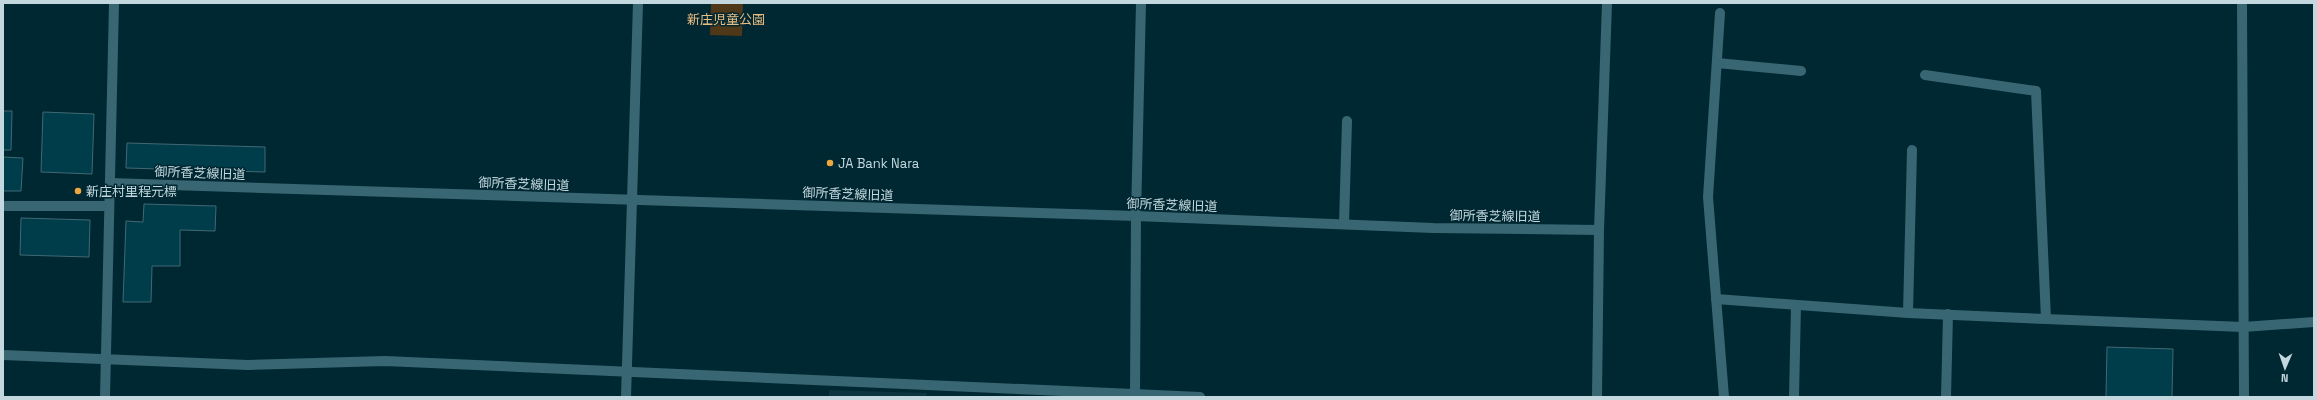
<svg xmlns="http://www.w3.org/2000/svg" width="2317" height="400" viewBox="0 0 2317 400" font-family="'Space Grotesk','Noto Sans JP',sans-serif">
<rect width="100%" height="100%" fill="#002832"/>
<!-- built -->
<polygon fill="#0d353f" points="829,390 927,393 927,397 829,397"/>
<!-- green -->
<polygon fill="#4f3818" points="711,3 743,3 742,36 710,35"/>
<!-- building -->
<g fill="#003d4b" stroke="#416974">
<polygon points="3,111 12,111 11,150 3,150"/>
<polygon points="43,112 94,114 92,174 41,172"/>
<polygon points="127,143 265,147 265,172 126,168"/>
<polygon points="3,157 23,158 21,191 3,191"/>
<polygon points="144,204 216,206 215,231 180,230 180,266 152,266 151,302 123,302 126,221 143,222"/>
<polygon points="21,218 90,220 89,257 20,255"/>
<polygon points="2107,347 2173,349 2172,397 2106,397"/>
</g>
<g fill="none" stroke-linecap="round" stroke-linejoin="round">
<!-- minor -->
<g stroke="#386673" stroke-width="10">
<polyline points="2242,3 2244,397"/>
<polyline points="1720,13 1708,197 1724,397"/>
<polyline points="1717,63 1801,71"/>
<polyline points="1925,75 2036,91 2046,319"/>
<polyline points="110,183 1136,216 1433,228 1599,230"/>
<polyline points="3,206 109,206"/>
<polyline points="1344,224 1347,121"/>
<polyline points="1716,299 1908,313 2046,319 2243,327 2314,322"/>
<polyline points="1908,313 1912,150"/>
<polyline points="3,355 248,365 385,361 1200,397"/>
<polyline points="105,397 114,3"/>
<polyline points="626,397 638,3"/>
<polyline points="1135,397 1136,216 1141,3"/>
<polyline points="1597,397 1599,230 1607,3"/>
<polyline points="1794,397 1796,305"/>
<polyline points="1946,397 1948,314"/>
</g>
</g>
<!-- markers -->
<g fill="#eea73d" stroke="#002832" stroke-width="1.5">
<circle cx="830" cy="163" r="4"/>
<circle cx="78" cy="191" r="4"/>
</g>
<g text-anchor="middle" dominant-baseline="central" stroke-width="3" stroke-linejoin="round" paint-order="stroke">
<!-- park labels -->
<g font-size="13" fill="#e9bc82" stroke="#002832">
<text x="726" y="19">新庄児童公園</text>
</g>
<!-- poi labels -->
<g font-size="13" fill="#c3d8de" stroke="#002832" text-anchor="start">
<text x="838" y="163">JA Bank Nara</text>
<text x="86" y="191">新庄村里程元標</text>
</g>
<!-- street labels -->
<g font-size="13" fill="#c3d8de" stroke="#002832">
<text transform="translate(200 173) rotate(2)">御所香芝線旧道</text>
<text transform="translate(524 184) rotate(2)">御所香芝線旧道</text>
<text transform="translate(848 194) rotate(2)">御所香芝線旧道</text>
<text transform="translate(1172 205) rotate(2)">御所香芝線旧道</text>
<text transform="translate(1495 216) rotate(1)">御所香芝線旧道</text>
</g>
</g>
<!-- border -->
<rect width="2317" height="400" fill="none" stroke="#c3d8de" stroke-width="8"/>
<!-- north arrow -->
<g transform="translate(2285 368) rotate(182)" stroke="#002832" stroke-width="3" paint-order="stroke">
<path d="M0-3L7 15L0 10L-7 15Z" fill="#c3d8de"/>
<text y="-6" font-size="11" font-weight="bold" text-anchor="middle" fill="#c3d8de">N</text>
</g>
</svg>
